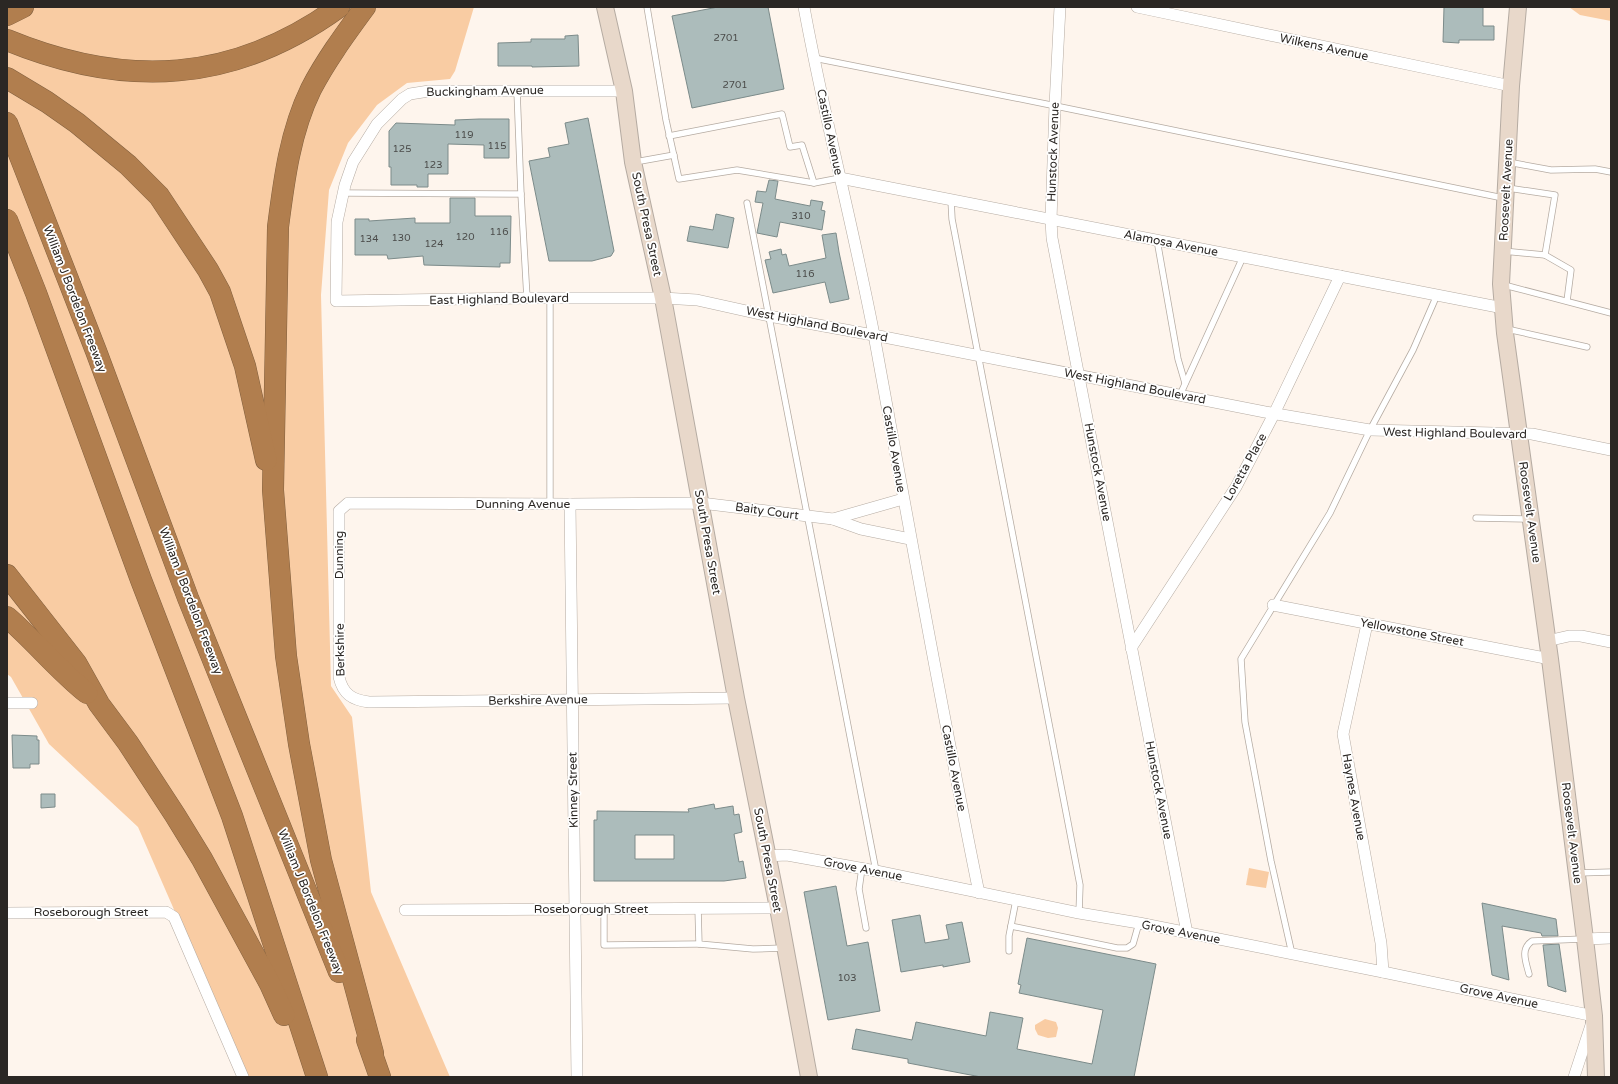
<svg xmlns="http://www.w3.org/2000/svg" width="1618" height="1084" viewBox="0 0 1618 1084" font-family="'Varela Round',sans-serif">
<rect width="100%" height="100%" fill="#fef5ed"/>
<!-- green -->
<g fill="#f9cca3">
<polygon points="7,7 474,7 455,71 450,79 407,83 377,105 348,143 329,190 321,295 331,686 352,717 371,892 450,1077 247,1077 138,827 49,744 11,677 7,674"/>
<polygon points="1569,7 1611,7 1611,21 1580,15"/>
<polygon points="1249,868 1269,872 1266,888 1246,885"/>
<polygon points="1045,1019 1056,1022 1058,1028 1056,1037 1048,1038 1038,1035 1035,1029 1035,1025"/>
</g>
<!-- building -->
<g fill="#acbcbb" stroke="#7c8b8a" fill-rule="evenodd">
<polygon points="718,7 768,7 784,89 692,108 672,16"/>
<polygon points="1444,7 1483,7 1483,26 1494,26 1494,40 1459,40 1459,43 1443,42"/>
<polygon points="578,35 579,66 532,67 532,66 498,66 498,43 531,42 531,39 565,39 565,36"/>
<polygon points="588,118 614,251 611,256 592,261 549,261 529,161 550,157 548,148 569,144 565,123"/>
<polygon points="479,119 509,119 509,158 484,158 484,145 448,144 448,174 428,174 428,187 417,187 417,185 391,185 391,167 389,167 389,131 396,123 455,125 455,120"/>
<polygon points="769,180 778,181 775,199 810,206 811,200 823,202 821,210 825,211 822,230 780,222 777,237 757,233 763,203 755,202 757,191 766,192"/>
<polygon points="450,198 475,198 475,216 511,216 510,263 500,263 500,267 424,265 423,256 388,259 387,255 355,255 355,219 369,219 369,221 415,218 415,223 450,223"/>
<polygon points="716,214 734,218 728,248 687,241 690,226 713,230"/>
<polygon points="836,233 839,252 849,299 830,303 825,282 773,293 765,260 771,259 769,252 781,249 782,255 786,254 789,266 826,258 822,235"/>
<polygon points="12,735 37,736 37,740 39,740 39,764 30,764 30,768 13,768"/>
<polygon points="41,794 55,794 55,807 41,808"/>
<path d="M714,804L715,809L733,806L734,815L739,814L742,832L734,834L739,862L743,861L746,878L724,881H594V820H597V811L689,812L688,809ZM635,835H674V859H635Z"/>
<polygon points="836,886 847,946 868,942 880,1011 828,1020 804,892"/>
<polygon points="1482,903 1556,919 1558,936 1542,936 1541,933 1502,926 1509,980 1492,975"/>
<polygon points="920,915 925,943 949,939 946,925 962,922 970,962 943,967 943,965 901,972 892,920"/>
<polygon points="1027,938 1156,964 1134,1077 981,1077 908,1063 908,1059 852,1049 856,1029 912,1040 916,1022 986,1036 990,1012 1023,1018 1017,1049 1092,1064 1103,1010 1019,993 1021,985 1018,984"/>
<polygon points="1559,944 1566,992 1548,986 1543,945"/>
</g>
<g fill="none" stroke-linecap="round" stroke-linejoin="round">
<defs>
<g id="lane">
<polyline points="647,7 666,120 679,179 737,170 814,183 840,178"/>
<polyline points="814,58 1046,104 1503,198"/>
<polyline points="517,91 521,194 527,298"/>
<polyline points="669,136 782,114 790,147 802,145 814,183"/>
<polyline points="635,162 674,155"/>
<polyline points="1508,162 1551,170 1595,169 1611,172"/>
<polyline points="343,193 521,194"/>
<polyline points="951,200 952,219 1080,885 1079,913"/>
<polyline points="747,203 876,871"/>
<polyline points="1157,240 1178,359 1185,383"/>
<polyline points="1503,251 1545,255 1555,195 1508,188"/>
<polyline points="1545,255 1571,270 1567,301"/>
<polyline points="1504,285 1611,313"/>
<polyline points="550,298 550,504"/>
<polyline points="1507,329 1587,347"/>
<polyline points="1180,395 1243,257"/>
<polyline points="1476,518 1529,519"/>
<polyline points="862,868 859,889 866,928"/>
<polyline points="1577,873 1611,872"/>
<polyline points="698,908 699,944 753,949 784,948"/>
<polyline points="604,909 604,945 699,944"/>
<polyline points="1011,926 1117,948 1127,948 1133,944 1139,923"/>
<polyline points="1009,951 1009,936 1016,900"/>
<polyline points="1292,954 1271,861 1245,722 1241,659 1330,513 1370,430 1413,350 1437,295"/>
<path d="M1529,974C1526,962 1520,949 1532,941L1583,939"/>
</g>
<g id="street">
<path d="M804,7C824,117 853,225 874,335C908,521 941,707 979,893"/>
<polyline points="1060,7 1055,105 1051,220 1052,238 1187,933"/>
<polyline points="1137,7 1511,86"/>
<polyline points="624,91 429,91 410,94 402,99 377,124 353,162 345,185 337,222 336,301 527,298 663,298 697,300 769,316 884,337 1265,412 1370,430 1532,434 1611,450"/>
<polyline points="840,178 1503,308"/>
<polyline points="570,504 577,1077"/>
<polyline points="833,519 861,529 910,539"/>
<polyline points="1273,605 1550,659"/>
<polyline points="1367,624 1343,734 1381,943 1383,972"/>
<polyline points="1547,641 1569,636 1581,636 1611,642"/>
<polyline points="1131,648 1236,487 1274,414 1340,276"/>
<path d="M736,698L369,702C352,700 343,694 339,677V511L348,503L570,504L701,503L833,519L903,499"/>
<polyline points="7,703 32,703"/>
<polyline points="766,856 787,855 876,871 1079,913 1139,923 1383,972 1594,1016 1574,1077"/>
<polyline points="405,910 778,908"/>
<polyline points="7,913 166,912 174,917 243,1077"/>
<polyline points="1585,939 1611,938"/>
</g>
<g id="secondary">
<polyline points="605,7 624,91 633,162 663,298 736,698 778,908 809,1077"/>
<polyline points="1518,7 1511,86 1501,284 1505,333 1550,659 1585,939 1594,1016 1596,1077"/>
</g>
<g id="highway">
<path d="M365,7C346,33 326,60 311,89C290,132 284,180 278,227L273,490L286,656L299,744L321,860L373,1053"/>
<polyline points="7,15 23,7"/>
<path d="M7,40C126,89 234,83 339,7"/>
<polyline points="7,78 47,102 77,123 128,165 159,196 208,270 220,292 245,366 266,460"/>
<polyline points="7,123 96,351 188,598 339,972"/>
<polyline points="7,220 36,293 141,580 232,816 317,1077"/>
<polyline points="7,575 76,663 99,704 128,743 175,815 202,859 270,984 284,1015"/>
<path d="M7,617C35,641 58,670 87,693"/>
<polyline points="367,1040 380,1077"/>
</g>
</defs>
<!-- lane casing -->
<use href="#lane" stroke="#b5aba2" stroke-width="7"/>
<!-- street casing -->
<use href="#street" stroke="#b5aba2" stroke-width="12"/>
<!-- secondary casing -->
<use href="#secondary" stroke="#b5aba2" stroke-width="18"/>
<!-- highway casing -->
<use href="#highway" stroke="#82603f" stroke-width="22"/>
<!-- lane -->
<use href="#lane" stroke="#fff" stroke-width="5.5"/>
<!-- street -->
<use href="#street" stroke="#fff" stroke-width="11"/>
<!-- secondary -->
<use href="#secondary" stroke="#e8d8ca" stroke-width="16"/>
<!-- highway -->
<use href="#highway" stroke="#b17e4e" stroke-width="21"/>
</g>
<g text-anchor="middle" dominant-baseline="central" stroke-width="3.5" stroke-linejoin="round" paint-order="stroke">
<!-- number labels -->
<g font-size="10" fill="#4b4c4a">
<text x="726" y="38">2701</text>
<text x="735" y="85">2701</text>
<text x="464" y="135">119</text>
<text x="497" y="146">115</text>
<text x="402" y="149">125</text>
<text x="433" y="165">123</text>
<text x="801" y="216">310</text>
<text x="499" y="232">116</text>
<text x="465" y="237">120</text>
<text x="401" y="238">130</text>
<text x="369" y="239">134</text>
<text x="434" y="244">124</text>
<text x="805" y="274">116</text>
<text x="847" y="978">103</text>
</g>
<!-- street labels -->
<g font-size="12" fill="#2b2724" stroke="#fff">
<text transform="translate(1324 47) rotate(12)">Wilkens Avenue</text>
<text transform="translate(485 91) rotate(-1)">Buckingham Avenue</text>
<text transform="translate(830 132) rotate(78)">Castillo Avenue</text>
<text transform="translate(1053 152) rotate(-88)">Hunstock Avenue</text>
<text transform="translate(1506 190) rotate(-87)">Roosevelt Avenue</text>
<text transform="translate(647 224) rotate(78)">South Presa Street</text>
<text transform="translate(1171 243) rotate(11)">Alamosa Avenue</text>
<text transform="translate(75 299) rotate(69)">William J Bordelon Freeway</text>
<text transform="translate(499 299) rotate(-1)">East Highland Boulevard</text>
<text transform="translate(817 324) rotate(11)">West Highland Boulevard</text>
<text transform="translate(1135 386) rotate(11)">West Highland Boulevard</text>
<text transform="translate(1455 433) rotate(1)">West Highland Boulevard</text>
<text transform="translate(894 449) rotate(80)">Castillo Avenue</text>
<text transform="translate(1245 467) rotate(-61)">Loretta Place</text>
<text transform="translate(1098 472) rotate(79)">Hunstock Avenue</text>
<text x="523" y="504">Dunning Avenue</text>
<text transform="translate(767 511) rotate(8)">Baity Court</text>
<text transform="translate(1530 512) rotate(82)">Roosevelt Avenue</text>
<text transform="translate(708 542) rotate(80)">South Presa Street</text>
<text transform="translate(339 555) rotate(-90)">Dunning</text>
<text transform="translate(191 601) rotate(69)">William J Bordelon Freeway</text>
<text transform="translate(1412 632) rotate(11)">Yellowstone Street</text>
<text transform="translate(340 650) rotate(-91)">Berkshire</text>
<text transform="translate(538 700) rotate(-1)">Berkshire Avenue</text>
<text transform="translate(954 768) rotate(79)">Castillo Avenue</text>
<text transform="translate(573 790) rotate(-91)">Kinney Street</text>
<text transform="translate(1159 790) rotate(79)">Hunstock Avenue</text>
<text transform="translate(1354 797) rotate(80)">Haynes Avenue</text>
<text transform="translate(1572 833) rotate(83)">Roosevelt Avenue</text>
<text transform="translate(768 860) rotate(79)">South Presa Street</text>
<text transform="translate(863 869) rotate(11)">Grove Avenue</text>
<text transform="translate(311 902) rotate(68)">William J Bordelon Freeway</text>
<text x="591" y="909">Roseborough Street</text>
<text x="91" y="912">Roseborough Street</text>
<text transform="translate(1181 932) rotate(11)">Grove Avenue</text>
<text transform="translate(1499 996) rotate(12)">Grove Avenue</text>
</g>
</g>
<!-- border -->
<rect width="1618" height="1084" fill="none" stroke="#2b2724" stroke-width="16"/>
</svg>
